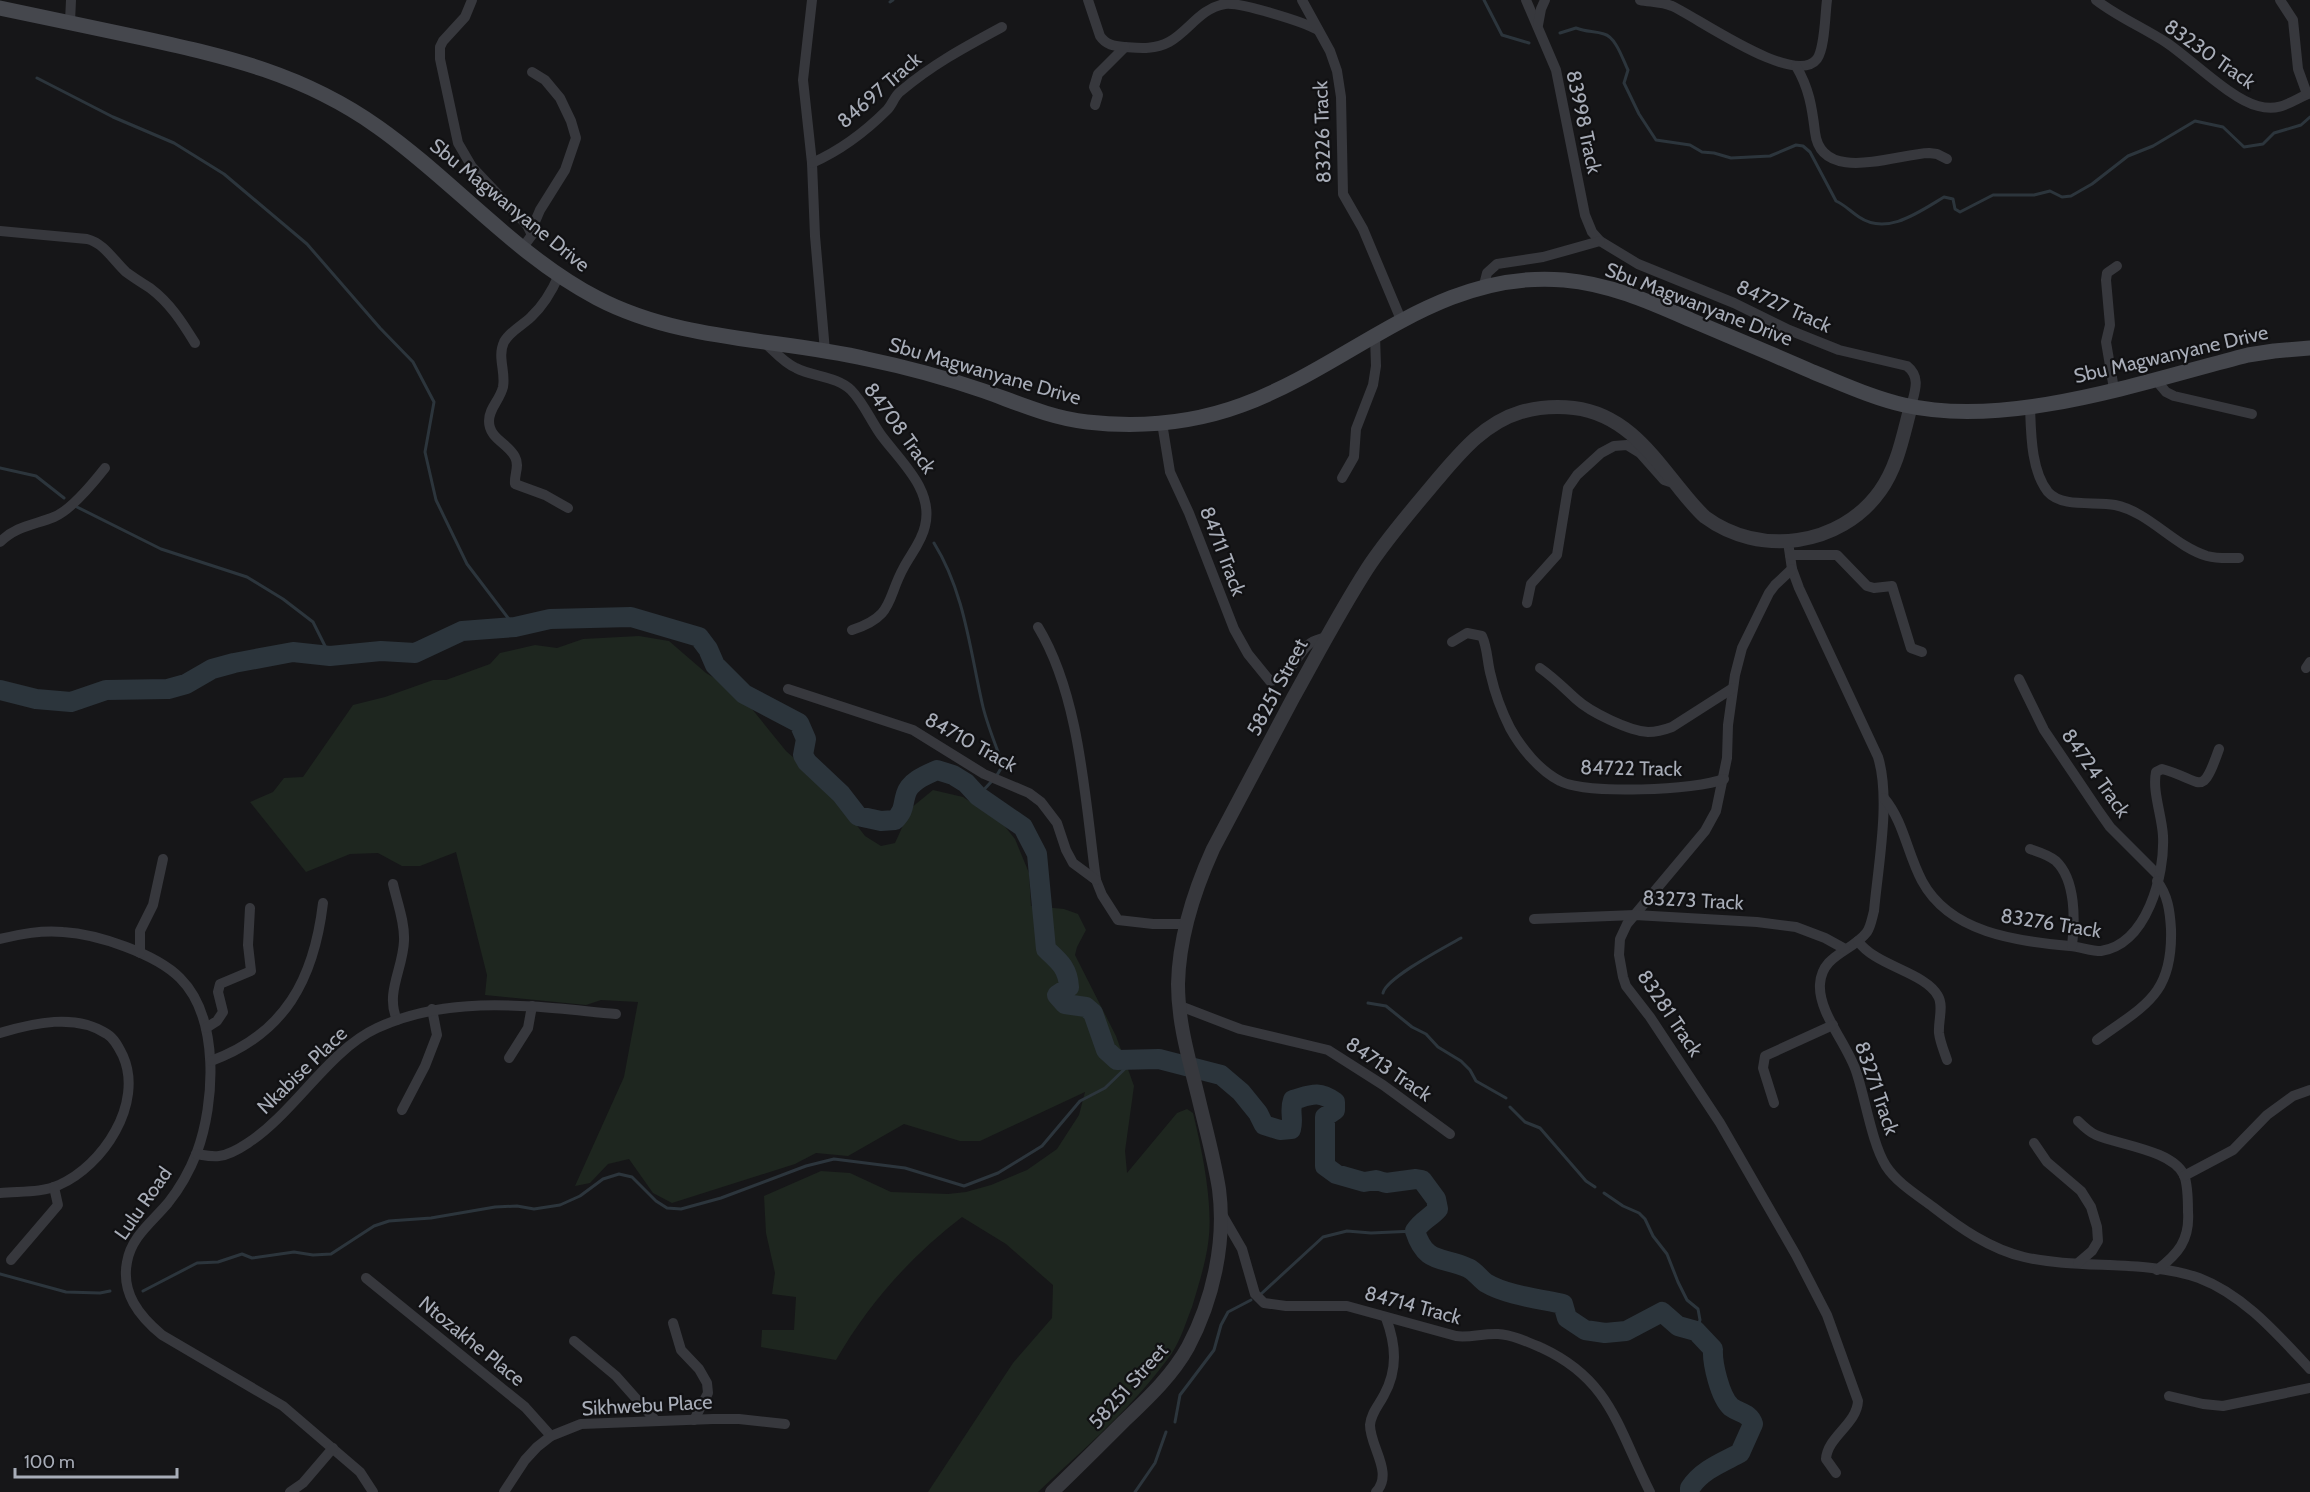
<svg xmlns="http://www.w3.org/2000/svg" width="2310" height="1492" viewBox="0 0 2310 1492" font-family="Cabin,sans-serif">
<rect width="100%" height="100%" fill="#161618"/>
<!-- green -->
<path fill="#1e261f" d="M639,636L669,641L706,673L739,693L786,751L829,789L865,836L881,846L895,843L911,808L933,790L963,797L1003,824L1015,839L1029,873L1031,906L1064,909L1078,914L1086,930L1077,947L1075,955L1116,1036L1134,1086L1125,1151L1127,1173L1177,1113L1187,1109L1193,1113C1202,1150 1214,1206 1208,1244C1205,1265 1198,1287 1192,1307C1186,1322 1181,1339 1172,1353C1137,1403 1083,1450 1038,1492H928L1013,1363L1052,1318L1053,1285L1006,1244L962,1217C910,1257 869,1303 836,1360L761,1347L762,1330H794L796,1297L772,1294L775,1273L766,1233L764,1196L821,1171L850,1173L891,1192L948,1194L966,1192L991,1185L1027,1170L1057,1149L1079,1115L1085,1092L980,1141H960L904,1124L848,1156L816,1153L795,1164L672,1203L653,1193L629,1159L608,1164L590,1183L575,1186L624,1077L638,1002L601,1000L586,1005L485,995L487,975L456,852L420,866H402L378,853L350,854L306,872L250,802L273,792L284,778L303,777L353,705L385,697L433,680H446L490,664L500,653L535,645L557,648L583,639Z"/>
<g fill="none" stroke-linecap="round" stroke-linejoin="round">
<!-- stream -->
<g stroke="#2c353c" stroke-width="3">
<polyline points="1484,0 1502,35 1529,43"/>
<polyline points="890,2 893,0"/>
<path d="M1560,33L1576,28C1586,32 1594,31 1604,34C1616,37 1623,60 1628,70L1624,83L1639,114L1656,140L1690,145L1702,152L1714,153L1731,158L1770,156L1796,145L1803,146L1810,152L1836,201C1845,205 1850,211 1859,217C1887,236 1919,212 1944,197L1953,199L1955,209L1960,212L1993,195H2034L2050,191L2062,197L2071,196L2092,184L2128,156L2153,146L2195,121L2223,127L2244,147L2263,144L2274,133L2301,125L2310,117"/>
<polyline points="37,78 113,117 174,143 224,174 307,244 380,328 413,362 434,402 425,452 436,500 467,564 515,627"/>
<polyline points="0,468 36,476 64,498"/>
<polyline points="75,506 161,549 247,577 283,599 313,622 330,656"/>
<path d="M934,543C965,593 970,651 983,707C988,727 996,746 1003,765L997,775"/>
<polyline points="978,796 991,782"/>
<path d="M1383,993C1386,978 1445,947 1461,938"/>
<polyline points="1368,1003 1386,1006 1412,1027 1426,1034 1438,1047 1461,1061 1470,1070 1476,1081 1506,1098"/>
<polyline points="1510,1107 1525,1122 1540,1128 1586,1181 1595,1187"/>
<polyline points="1604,1193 1623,1206 1639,1213 1645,1219 1653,1236 1667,1254 1678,1282 1687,1300 1698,1309 1700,1320 1696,1331"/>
<polyline points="0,1274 66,1292 100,1293 110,1291"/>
<polyline points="143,1291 197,1263 218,1262 242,1254 252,1258 294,1252 313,1255 331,1254 374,1226 389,1221 431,1218 495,1207 517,1206 534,1209 560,1205 580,1196 603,1179 619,1174 632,1177 656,1201 667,1208 681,1209 721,1198 806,1166 834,1159 905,1168 964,1186 998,1173 1042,1146 1080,1101 1105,1088 1135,1059"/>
<polyline points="1261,1294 1323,1237 1347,1231 1371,1233 1415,1231"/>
<polyline points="1175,1422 1180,1395 1214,1350 1221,1325 1228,1312 1251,1300"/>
<polyline points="1135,1492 1155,1463 1166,1432"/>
</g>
<!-- river -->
<path stroke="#2c353c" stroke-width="20" d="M0,690L36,699L71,702L106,690L168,689L186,684L212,669L234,663L293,652L330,656L381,651L415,653L462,631L515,627L550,619L631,617L699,637L708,649L715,665L744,694L799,723L806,739L803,755L807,762L841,794L858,816L881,821L895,820C905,809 902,807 906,794C910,781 926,775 937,770L953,775L966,783L978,796L1023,827L1037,854L1046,949C1059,961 1068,968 1069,987L1057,995L1065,1004L1086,1007L1093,1013L1106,1050L1117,1060L1159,1059L1221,1075L1241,1092L1258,1113L1264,1125L1280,1130L1291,1129C1294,1118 1289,1111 1293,1100C1311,1095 1318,1090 1335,1102V1110L1325,1117V1166L1336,1174L1364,1182L1376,1180L1386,1183L1416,1179L1422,1180L1436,1199L1438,1209C1430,1218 1421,1221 1415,1231C1426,1265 1442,1256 1468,1268C1475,1271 1480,1279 1486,1283C1506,1295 1540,1299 1563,1304L1567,1318L1585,1330L1605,1333L1626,1331L1662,1312L1678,1326L1696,1331L1713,1349C1712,1363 1720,1397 1731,1407C1739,1413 1750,1413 1753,1424L1740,1453C1721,1463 1702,1470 1690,1488V1492"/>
<!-- minor -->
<g stroke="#37383d" stroke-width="10">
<polyline points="472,0 465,17 443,41 440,47 440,59 458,143 472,167 527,225 532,235 523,247"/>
<polyline points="812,0 803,80 812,163 815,236 825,351"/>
<path d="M1088,0L1100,36C1106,45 1114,46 1124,47C1139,48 1154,50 1169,42C1189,31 1200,8 1225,4C1240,2 1304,22 1318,30"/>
<polyline points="1302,0 1330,51 1337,71 1341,97 1343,194 1363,229 1402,322"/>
<path d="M1526,0L1556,70L1585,215L1592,232L1600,241L1638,264L1734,303L1789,330L1839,350L1907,366C1921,377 1915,391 1911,406"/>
<path d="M1640,0C1650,2 1662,2 1672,6C1697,17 1795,88 1817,59C1825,48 1825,14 1827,0"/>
<path d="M2096,0C2118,17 2144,28 2167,43C2192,60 2232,100 2258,106C2281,112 2291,101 2310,93"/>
<polyline points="2280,0 2293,20 2298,69 2307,94"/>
<polyline points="70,22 71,0"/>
<polyline points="1538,25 1541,9 1545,0"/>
<path d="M1796,66C1809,88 1812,107 1815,132C1821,185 1896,154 1929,153L1937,154L1947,159"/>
<polyline points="1095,105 1098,95 1094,87 1098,74 1125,47"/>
<path d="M812,163C839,151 866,131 887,110C893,104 894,96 901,91C933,64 965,47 1002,27"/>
<path d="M0,231L87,239C104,243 114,261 126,272C134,278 142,283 150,288C170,303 182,322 195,343"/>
<polyline points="531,231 540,210 565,170 576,138 571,121 560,98 545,80 532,72"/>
<path d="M559,275C552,291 544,305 531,317C523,325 510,331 504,342C497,357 506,372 503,387C500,400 489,408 489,421C489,439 508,443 515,457C520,466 514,474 515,484L545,495L568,508"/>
<polyline points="1484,285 1487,273 1497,264 1543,257 1600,241"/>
<path d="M764,342C774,351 784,363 796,368C813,377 837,376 851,390C863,402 871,421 881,435C901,462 934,490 925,526C922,541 911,554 904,567C886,599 895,616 852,630"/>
<polyline points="2155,379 2166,392 2174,396 2252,414"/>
<polyline points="2114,389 2106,342 2110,325 2106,280 2107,273 2117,266"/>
<path d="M2030,407C2031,433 2031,471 2048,492C2062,508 2095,501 2115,505C2149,512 2174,546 2207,556C2218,559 2228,558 2239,558"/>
<path d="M1162,423L1170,472L1189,513L1234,629L1248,654L1270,681C1287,681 1297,655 1308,645C1313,640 1320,639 1326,637"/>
<polyline points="1342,478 1354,457 1356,429 1373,385 1376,366 1375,336"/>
<path d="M0,542C16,526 34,525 54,517C71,510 94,482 105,468"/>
<path d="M1788,542L1792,569L1799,588L1878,757C1891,799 1878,866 1874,911C1872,918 1871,926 1867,932C1852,952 1822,954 1820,984C1818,1012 1847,1044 1856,1071C1865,1097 1872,1144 1886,1166C1897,1183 1917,1195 1933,1207C1960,1228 1990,1249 2024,1257C2080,1270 2145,1259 2199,1278C2244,1295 2278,1335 2310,1369"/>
<polyline points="1790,555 1837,555 1867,586 1874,588 1892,586 1911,648 1922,652"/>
<path d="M1792,569L1775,585L1769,593L1742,648L1735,675L1728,725L1727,758L1716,811L1705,831L1627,924L1620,939L1619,955L1623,977L1626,986L1650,1017L1720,1123L1796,1255L1827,1315L1858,1401C1857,1424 1827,1437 1826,1459L1836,1473"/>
<polyline points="1527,603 1531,584 1557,555 1568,488 1577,475 1601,453 1614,446 1627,445 1640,453 1664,480 1676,484"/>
<path d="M1038,627C1080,696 1085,800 1096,880L1102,895L1118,920L1153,924H1186"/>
<path d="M1452,642L1467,633L1482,636C1488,649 1487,663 1491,676C1495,694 1502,712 1510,728C1521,748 1540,771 1560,781C1585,795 1697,790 1724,779"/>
<path d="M1540,668C1553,677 1564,688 1576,699C1590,712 1629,731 1648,732C1657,732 1664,730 1672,727L1733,688"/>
<polyline points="2306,668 2310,662"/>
<polyline points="2019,679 2044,730 2098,810 2110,827 2159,876"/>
<polyline points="788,689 913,730 984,774 1029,793 1041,802 1057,823 1066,850 1073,863 1096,880"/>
<path d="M1884,798C1904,822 1907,853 1922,881C1950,933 2016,941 2070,946C2081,947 2091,951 2101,951C2147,944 2165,875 2163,836C2162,816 2152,791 2156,772L2162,769C2203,780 2201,800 2219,749"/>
<path d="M2030,849C2039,852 2049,855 2056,861C2076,880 2075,921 2072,946"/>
<path d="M393,884C397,902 405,922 404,941C403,969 385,993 397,1020"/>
<polyline points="1534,919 1635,915 1757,922 1796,927 1825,938 1845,949"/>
<path d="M0,939C21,934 41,930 63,932C98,934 156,954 180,978C220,1018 215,1103 197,1152C190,1170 180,1188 168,1203C152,1222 131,1237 127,1262C121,1293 139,1316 162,1335L283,1406L360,1472L373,1492"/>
<path d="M1858,941C1875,966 1925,972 1938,996C1944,1006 1938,1021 1939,1033C1940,1042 1944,1051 1947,1060"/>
<polyline points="140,953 140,931 153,905 163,859"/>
<polyline points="1180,1006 1240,1029 1328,1050 1383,1085 1450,1134"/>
<polyline points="206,1028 217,1021 223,1012 218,992 220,984 251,971 248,945 250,908"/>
<path d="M0,1033C33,1023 76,1013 107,1034C115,1039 119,1048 123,1056C144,1103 103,1166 59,1185C42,1193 19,1191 0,1193"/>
<path d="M2097,1040C2145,1005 2173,995 2171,929C2170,912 2168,895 2157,881"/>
<polyline points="509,1058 528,1028 532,1006"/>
<path d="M211,1061C285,1034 314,979 323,903"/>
<polyline points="1774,1103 1763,1068 1765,1056 1833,1025"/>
<polyline points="402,1110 425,1066 437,1035 432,1009"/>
<path d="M2078,1121C2083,1126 2089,1132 2096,1135C2119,1145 2172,1150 2184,1175C2188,1185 2188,1201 2188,1212C2190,1240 2178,1254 2157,1270"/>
<polyline points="2034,1143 2047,1162 2081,1191 2091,1207 2097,1227 2098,1241 2092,1251 2078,1263"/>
<path d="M196,1154C203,1155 211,1157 219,1156C229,1155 239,1149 248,1143C294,1113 329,1050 377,1028C453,993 536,1007 616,1014"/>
<polyline points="2184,1176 2233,1150 2267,1115 2293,1096 2310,1090"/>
<path d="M1220,1211L1242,1249L1255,1294L1264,1303L1286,1306H1347L1456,1336C1470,1338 1484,1333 1498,1334C1513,1335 1528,1342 1542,1348C1611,1380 1618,1429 1650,1492"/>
<polyline points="11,1260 58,1205 54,1187"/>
<polyline points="366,1278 525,1407 551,1436"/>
<polyline points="673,1323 681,1350 699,1369 707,1383 708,1393 694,1420"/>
<polyline points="574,1341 616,1376 656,1421"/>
<polyline points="2169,1396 2203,1404 2223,1406 2310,1388"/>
<polyline points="290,1492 303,1483 333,1448"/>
<polyline points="504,1492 525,1460 537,1447 551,1436 581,1424 713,1419 739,1419 785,1424"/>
<path d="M1376,1492C1394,1473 1370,1447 1370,1425C1371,1413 1379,1405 1384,1395C1398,1369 1396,1345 1386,1318"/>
</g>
<!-- tertiary -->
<path stroke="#37383d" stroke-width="14" d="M1052,1492C1076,1469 1099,1446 1123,1422C1147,1399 1172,1376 1188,1347C1213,1300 1226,1242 1219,1189C1214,1158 1205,1126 1198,1096C1189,1059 1178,1023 1178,984C1179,938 1194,891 1213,849C1239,799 1266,749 1293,698C1317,655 1340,611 1367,569C1387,538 1412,510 1436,481C1460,453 1484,423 1521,412C1539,407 1556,406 1574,408C1624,414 1651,453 1680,489C1688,499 1696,509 1705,517C1759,557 1840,547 1880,491C1898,466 1903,435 1911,406"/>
<!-- secondary -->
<path stroke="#45474d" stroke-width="15" d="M0,8C47,18 95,28 142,38C229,57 303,74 378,127C452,179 516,256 597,298C681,342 777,338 867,359C906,367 946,378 984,391C1018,403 1051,418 1087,422C1140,428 1193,423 1242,405C1353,364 1438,269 1564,280C1610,284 1650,302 1691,320C1731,337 1772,354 1813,372C1843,384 1873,398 1904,405C2010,429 2145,381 2248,355L2274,351L2310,348"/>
</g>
<g text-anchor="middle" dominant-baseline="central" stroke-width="4.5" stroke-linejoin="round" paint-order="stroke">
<!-- street labels -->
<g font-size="20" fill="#a8adb8" stroke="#111113">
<text transform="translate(2210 54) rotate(35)">83230 Track</text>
<text transform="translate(879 90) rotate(-41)">84697 Track</text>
<text transform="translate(1584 122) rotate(78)">83998 Track</text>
<text transform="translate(1322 132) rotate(-92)">83226 Track</text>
<text transform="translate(510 205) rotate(39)">Sbu Magwanyane Drive</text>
<text transform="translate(1699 304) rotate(21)">Sbu Magwanyane Drive</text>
<text transform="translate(1784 306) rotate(24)">84727 Track</text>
<text transform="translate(2171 354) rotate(-13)">Sbu Magwanyane Drive</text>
<text transform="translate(985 371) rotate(16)">Sbu Magwanyane Drive</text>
<text transform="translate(900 428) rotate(54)">84708 Track</text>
<text transform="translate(1223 551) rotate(69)">84711 Track</text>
<text transform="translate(1277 687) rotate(-62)">58251 Street</text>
<text transform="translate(971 742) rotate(29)">84710 Track</text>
<text transform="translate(1631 768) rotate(1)">84722 Track</text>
<text transform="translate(2096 773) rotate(55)">84724 Track</text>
<text transform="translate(1693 900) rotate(3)">83273 Track</text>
<text transform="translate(2051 923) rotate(9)">83276 Track</text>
<text transform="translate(1670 1013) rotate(56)">83281 Track</text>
<text transform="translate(1389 1069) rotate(34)">84713 Track</text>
<text transform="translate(302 1070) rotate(-44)">Nkabise Place</text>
<text transform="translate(1877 1088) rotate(71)">83271 Track</text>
<text transform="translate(143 1203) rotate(-55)">Lulu Road</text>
<text transform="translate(1413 1305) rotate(15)">84714 Track</text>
<text transform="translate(472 1341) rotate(39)">Ntozakhe Place</text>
<text transform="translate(1128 1386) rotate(-48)">58251 Street</text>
<text transform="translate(647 1405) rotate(-3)">Sikhwebu Place</text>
</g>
</g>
<!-- scale -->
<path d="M15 1468v9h162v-9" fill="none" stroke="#a8adb8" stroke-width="3"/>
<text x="24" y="1468" font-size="18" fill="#a8adb8" stroke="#111113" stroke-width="4.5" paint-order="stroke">100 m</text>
</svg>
